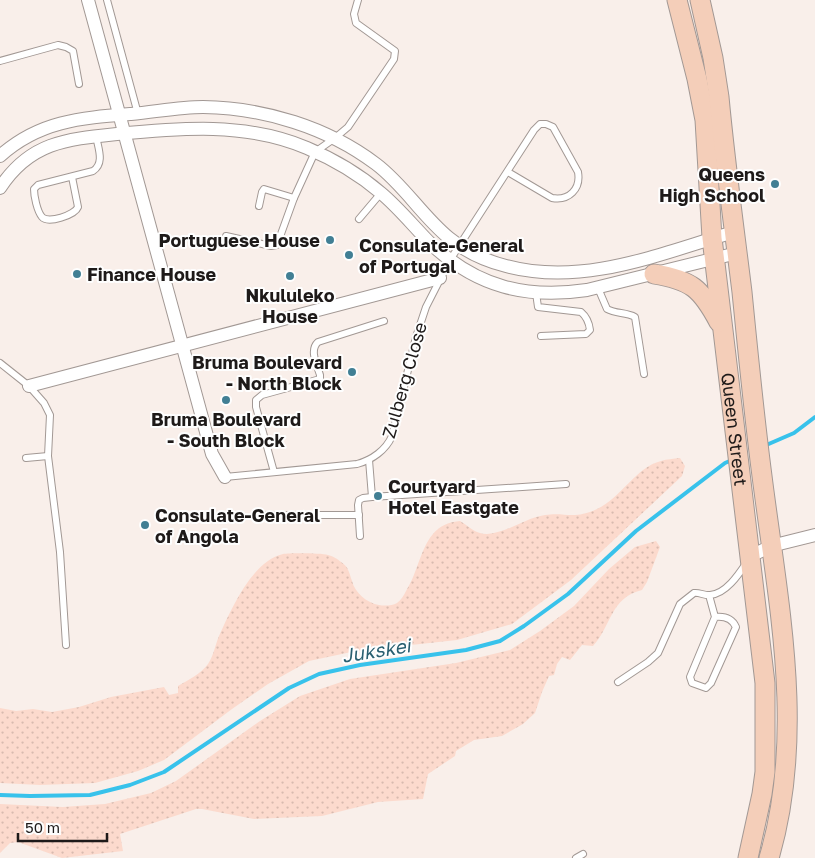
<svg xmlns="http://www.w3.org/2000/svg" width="815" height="858" viewBox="0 0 815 858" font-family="'Golos Text',sans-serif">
<defs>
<pattern id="grass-dots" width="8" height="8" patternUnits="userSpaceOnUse" patternTransform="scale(1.25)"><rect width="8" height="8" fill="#fcdacd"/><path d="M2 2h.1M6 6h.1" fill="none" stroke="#d8baaf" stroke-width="1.8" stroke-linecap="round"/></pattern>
</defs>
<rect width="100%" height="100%" fill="#f9efea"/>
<!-- grass -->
<g fill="url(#grass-dots)">
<path d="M680,458L685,466L682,476L571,580L512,624L457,640L356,651L309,661L268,684L232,709L164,760L138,771L95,783L40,785L0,783V708L16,711L33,709L52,712L79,707L111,697L164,687L169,695L178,693V686C188,680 201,674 208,664C214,655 215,645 219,636C231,610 252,561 283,554C290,553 321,553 328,555C332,556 338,559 341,562C349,567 349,573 352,581C355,593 367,603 379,605C384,606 392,606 397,603C401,600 404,595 406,591C423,565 421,524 460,521C470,527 475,534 487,534C507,533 525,518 545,515C566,512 574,520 597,509C621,498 636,467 661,461C667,459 673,459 680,458Z"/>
<path d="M656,541L660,547L647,582L642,590C610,598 612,625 593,646L582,645L570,660L562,657L557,664L554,675L549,676L542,692L535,713L523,724L502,736L474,740L456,751L455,756L428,774L423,799L378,802L322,816L254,819L202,809H196L120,834L123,851L62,858L18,842L10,843L0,853V804L63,807L105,804L151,793L176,781L260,721L300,696L350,679L456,663L510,650L540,631L574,606L609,569L635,547Z"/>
</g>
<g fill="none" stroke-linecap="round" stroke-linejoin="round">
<!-- stream -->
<g stroke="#38c2eb" stroke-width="4">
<polyline points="764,446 794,433 815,417"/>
<polyline points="0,795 30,796 90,795 130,785 164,772 289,688 319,674 360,665 466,650 500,641 524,626 568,594 636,531 725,463 732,460"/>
</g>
<defs>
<g id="lane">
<polyline points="107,0 138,114"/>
<polyline points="0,61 58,45 66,47 73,51 79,84"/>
<path d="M72,177L78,207C75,215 48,224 42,217C37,211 34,196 34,189L38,185L93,171C105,163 98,148 96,136"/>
<polyline points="259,206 262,192 264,189 294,198"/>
<polyline points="359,219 381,193"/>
<polyline points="226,236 271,246 277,245 294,198 315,152 335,138 348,127 394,59 395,51 356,23 354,14 358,0"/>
<path d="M598,288L607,309C616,314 626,312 635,317L644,374"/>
<path d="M536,293L538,307L581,312C587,317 589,322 590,330L586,334L541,336"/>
<polyline points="0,363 29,386 44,403 50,415 48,456 60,552 66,645"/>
<polyline points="26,458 48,456"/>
<polyline points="369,460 372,497 566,484"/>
<path d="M274,472L256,407V400L262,395L320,379V375C317,365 309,350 318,342L384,321"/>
<path d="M225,477L357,464C372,460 386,450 392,436L416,337L426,307L450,260L534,130L540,124H546L553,127L578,172C581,189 569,201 552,198L508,172"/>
<polyline points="259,515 359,515"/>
<polyline points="360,536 358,505 359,500 363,498 372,497"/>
<path d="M709,595L715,617L690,677L692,683L706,688L711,683L736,627C732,618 724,616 715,617"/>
<path d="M618,682L648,662L658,653L680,604L694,593C699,592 705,596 710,595C726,594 739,574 747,562"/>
<polyline points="576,858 583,854"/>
</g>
<g id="street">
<polyline points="88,0 212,454 225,477"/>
<path d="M0,156C39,121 80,118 131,114C155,112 179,107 203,107C264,108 327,127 376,164C404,185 422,216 449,238C466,252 486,261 506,266C584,287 661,253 734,232"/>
<path d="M0,188C30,142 67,139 117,134C181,128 246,122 307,148C333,159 360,175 381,193C399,208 414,227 431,244C477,287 526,299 587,290L737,253"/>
<polyline points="29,386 440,278"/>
<polyline points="751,556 771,546 815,535"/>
</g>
<g id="secondary">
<path id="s1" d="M677,0L697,79L705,120L712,238L765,683V772L762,794L748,858"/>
<path d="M700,0L713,58L719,97C725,162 734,227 742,292C748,353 754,415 762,476C778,603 806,732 769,858"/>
<path d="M654,274C691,280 701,288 719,322"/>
</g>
</defs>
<!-- lane casing -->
<use href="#lane" stroke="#a29894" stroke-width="8"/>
<!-- street casing -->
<use href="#street" stroke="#a29894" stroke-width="14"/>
<!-- secondary casing -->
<use href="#secondary" stroke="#a29894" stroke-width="21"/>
<!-- lane -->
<use href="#lane" stroke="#fff" stroke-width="6"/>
<!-- street -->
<use href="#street" stroke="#fff" stroke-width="12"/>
<!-- secondary -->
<use href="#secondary" stroke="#f4ceb9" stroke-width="19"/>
</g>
<!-- markers -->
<g fill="#417f94" stroke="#fefefe" stroke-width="2">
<circle cx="775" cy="184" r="5"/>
<circle cx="330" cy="240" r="5"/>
<circle cx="349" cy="255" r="5"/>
<circle cx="77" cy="274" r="5"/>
<circle cx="290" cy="276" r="5"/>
<circle cx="352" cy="372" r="5"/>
<circle cx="226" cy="400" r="5"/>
<circle cx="378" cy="496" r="5"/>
<circle cx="145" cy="525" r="5"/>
</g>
<g text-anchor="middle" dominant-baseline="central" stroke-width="4" stroke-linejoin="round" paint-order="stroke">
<!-- poi labels -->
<g font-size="18" font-weight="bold" fill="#1e1a19" stroke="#fefefe" text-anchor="start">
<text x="765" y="174" text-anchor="end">Queens<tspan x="765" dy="21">High School</tspan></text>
<text x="320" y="240" text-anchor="end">Portuguese House</text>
<text x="359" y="245">Consulate-General<tspan x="359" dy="21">of Portugal</tspan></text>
<text x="87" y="274">Finance House</text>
<text x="290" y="295" text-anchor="middle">Nkululeko<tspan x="290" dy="21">House</tspan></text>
<text x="342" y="362" text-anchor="end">Bruma Boulevard<tspan x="342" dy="21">- North Block</tspan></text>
<text x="226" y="419" text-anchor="middle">Bruma Boulevard<tspan x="226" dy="21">- South Block</tspan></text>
<text x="388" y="486">Courtyard<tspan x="388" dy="21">Hotel Eastgate</tspan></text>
<text x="155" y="515">Consulate-General<tspan x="155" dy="21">of Angola</tspan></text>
</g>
<!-- street labels -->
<g font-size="18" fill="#1e1a19" stroke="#fefefe">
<text transform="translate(404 380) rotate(-74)">Zulberg Close</text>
<text stroke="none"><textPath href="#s1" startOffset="434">Queen Street</textPath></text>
</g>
<!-- water labels -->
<g font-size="19" font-style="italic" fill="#2a5f70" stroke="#fefefe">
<text transform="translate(376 650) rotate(-9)">Jukskei</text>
</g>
</g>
<!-- scale -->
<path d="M18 833v8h89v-8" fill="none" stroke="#1e1a19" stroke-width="2.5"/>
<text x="25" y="833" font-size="15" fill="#1e1a19" stroke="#fefefe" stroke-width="4" paint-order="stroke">50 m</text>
</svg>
